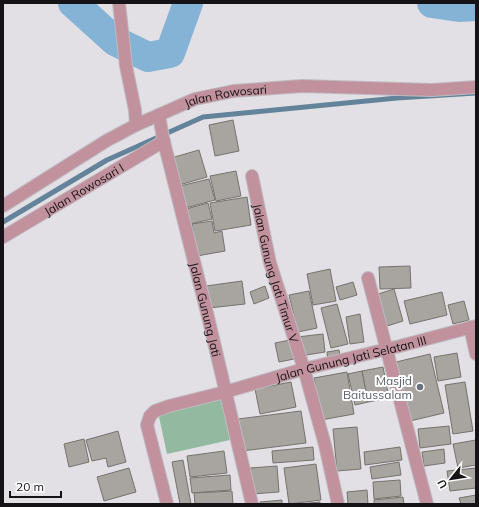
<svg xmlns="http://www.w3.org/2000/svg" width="479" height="507" viewBox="0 0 479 507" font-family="Mulish,sans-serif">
<rect width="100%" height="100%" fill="#e3e0e5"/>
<!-- green -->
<polygon fill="#93baa0" points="221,398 230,440 167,454 158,412"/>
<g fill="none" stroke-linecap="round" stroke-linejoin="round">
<!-- stream -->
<polyline stroke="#63839b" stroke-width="5" points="3,222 107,160 203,117 397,98 476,93"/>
<!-- river -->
<g stroke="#84b3d5" stroke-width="30">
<polyline points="73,3 115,41 148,57 170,53 188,3"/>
<polyline points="432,3 459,7 476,6"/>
</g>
</g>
<!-- building -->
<g fill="#a8a49f" stroke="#76726d">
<polygon points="233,120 239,151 215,156 209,125"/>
<polygon points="199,150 207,177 179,185 171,158"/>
<polygon points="236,171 241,196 216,201 210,176"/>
<polygon points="209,179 215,200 185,208 180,186"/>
<polygon points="247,197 251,225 215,231 210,203"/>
<polygon points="208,203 212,219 190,224 186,209"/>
<polygon points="212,221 214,233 222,231 225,251 197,256 192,224"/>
<polygon points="410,266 411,288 380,289 379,267"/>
<polygon points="330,269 336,301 313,305 307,274"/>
<polygon points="242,281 245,304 209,308 206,286"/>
<polygon points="353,282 357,295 340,300 336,287"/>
<polygon points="265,286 269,298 254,304 250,292"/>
<polygon points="394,289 403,321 384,327 375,295"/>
<polygon points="309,291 317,328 298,332 289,295"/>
<polygon points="442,292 447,315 410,324 404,301"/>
<polygon points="464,301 469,320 453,324 448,305"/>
<polygon points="337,304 348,344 331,348 321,308"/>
<polygon points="360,314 364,342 350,344 346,317"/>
<polygon points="323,334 325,352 300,356 297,337"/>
<polygon points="290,340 294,359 279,362 275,343"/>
<polygon points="339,350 341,359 328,360 327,352"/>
<polygon points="457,353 461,377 438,381 434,357"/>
<polygon points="430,354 444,413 410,421 396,362"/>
<polygon points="383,367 389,398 368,402 362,371"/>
<polygon points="362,371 368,402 355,405 348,374"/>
<polygon points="347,372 354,414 321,420 314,378"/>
<polygon points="291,382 296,407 260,414 255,389"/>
<polygon points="465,382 473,431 453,434 445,385"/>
<polygon points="301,411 306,443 242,451 238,419"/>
<polygon points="449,426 451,444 420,448 418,429"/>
<polygon points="357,427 361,469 337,471 333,429"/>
<polygon points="118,431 126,462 108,467 106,458 92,461 86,440"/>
<polygon points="84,439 89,462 69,467 64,444"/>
<polygon points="476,440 476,465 458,468 453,444"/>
<polygon points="313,447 314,460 273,463 272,451"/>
<polygon points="400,447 402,460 365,465 364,452"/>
<polygon points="444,449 445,463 424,466 422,452"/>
<polygon points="224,451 227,473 190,477 187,456"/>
<polygon points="183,460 191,504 180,504 172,462"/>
<polygon points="399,462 401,475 372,479 370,467"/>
<polygon points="316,464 321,500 289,504 284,468"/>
<polygon points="277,466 279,492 252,494 250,468"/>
<polygon points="129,468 136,492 104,501 97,477"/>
<polygon points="476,468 476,488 450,491 447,471"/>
<polygon points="230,475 231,490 192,493 190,478"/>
<polygon points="400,480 401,496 374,499 373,482"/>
<polygon points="367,490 368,504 348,504 347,492"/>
<polygon points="232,491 233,504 195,504 194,493"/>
<polygon points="476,495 476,504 461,504 459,498"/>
<polygon points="403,497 404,504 374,504 374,500"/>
<polygon points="282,500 282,504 260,504 260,502"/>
<polygon points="320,502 320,504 298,504"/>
</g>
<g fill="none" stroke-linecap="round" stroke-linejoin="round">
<defs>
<g id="minor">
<polyline points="119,3 126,66 135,110 136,125"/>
<path id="s1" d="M159,115L163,138L208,317L252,504"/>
<path id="s2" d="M252,176L270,263L304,369L325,445L338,504"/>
<path id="s3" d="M3,206L106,141L136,125L195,99L234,91L302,86L432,90L476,87"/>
<path id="s4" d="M3,237L164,141"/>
<polyline points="368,278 427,504"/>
<polyline points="470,327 476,354"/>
<path id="s5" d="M167,504L147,425L150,416L155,411L169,406L225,392L304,369L400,346L476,326"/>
</g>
</defs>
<!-- minor casing -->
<use href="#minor" stroke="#bebbc0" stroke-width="14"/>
<!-- minor -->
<use href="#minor" stroke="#c1929e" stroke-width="12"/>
</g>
<!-- markers -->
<circle fill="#6b7280" stroke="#fff" stroke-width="1.5" cx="420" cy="387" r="4"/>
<g text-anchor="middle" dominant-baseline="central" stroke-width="4" stroke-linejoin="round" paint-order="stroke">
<!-- street labels -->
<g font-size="12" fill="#151315" stroke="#fff">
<text stroke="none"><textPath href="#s3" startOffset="251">Jalan Rowosari</textPath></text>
<text stroke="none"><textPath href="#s4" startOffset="94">Jalan Rowosari I</textPath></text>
<text stroke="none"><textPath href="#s2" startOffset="100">Jalan Gunung Jati Timur V</textPath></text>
<text stroke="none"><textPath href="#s1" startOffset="200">Jalan Gunung Jati</textPath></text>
<text stroke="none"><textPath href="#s5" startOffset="301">Jalan Gunung Jati Selatan III</textPath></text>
</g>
<!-- worship labels -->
<g font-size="12" fill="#5b616d" stroke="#fff" text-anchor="end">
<text x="412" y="380">Masjid<tspan x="412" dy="14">Baitussalam</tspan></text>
</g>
</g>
<!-- border -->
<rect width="479" height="507" fill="none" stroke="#151315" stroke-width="8"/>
<!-- north arrow -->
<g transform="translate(451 479) rotate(240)" stroke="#ffffff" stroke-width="3" paint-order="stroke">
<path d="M0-3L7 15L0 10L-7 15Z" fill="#151315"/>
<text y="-6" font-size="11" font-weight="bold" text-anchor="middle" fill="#151315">U</text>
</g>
<!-- scale -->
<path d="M10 491v6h51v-6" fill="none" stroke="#151315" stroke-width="2"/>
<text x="16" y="491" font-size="12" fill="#151315" stroke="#ffffff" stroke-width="3" paint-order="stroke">20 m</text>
</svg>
